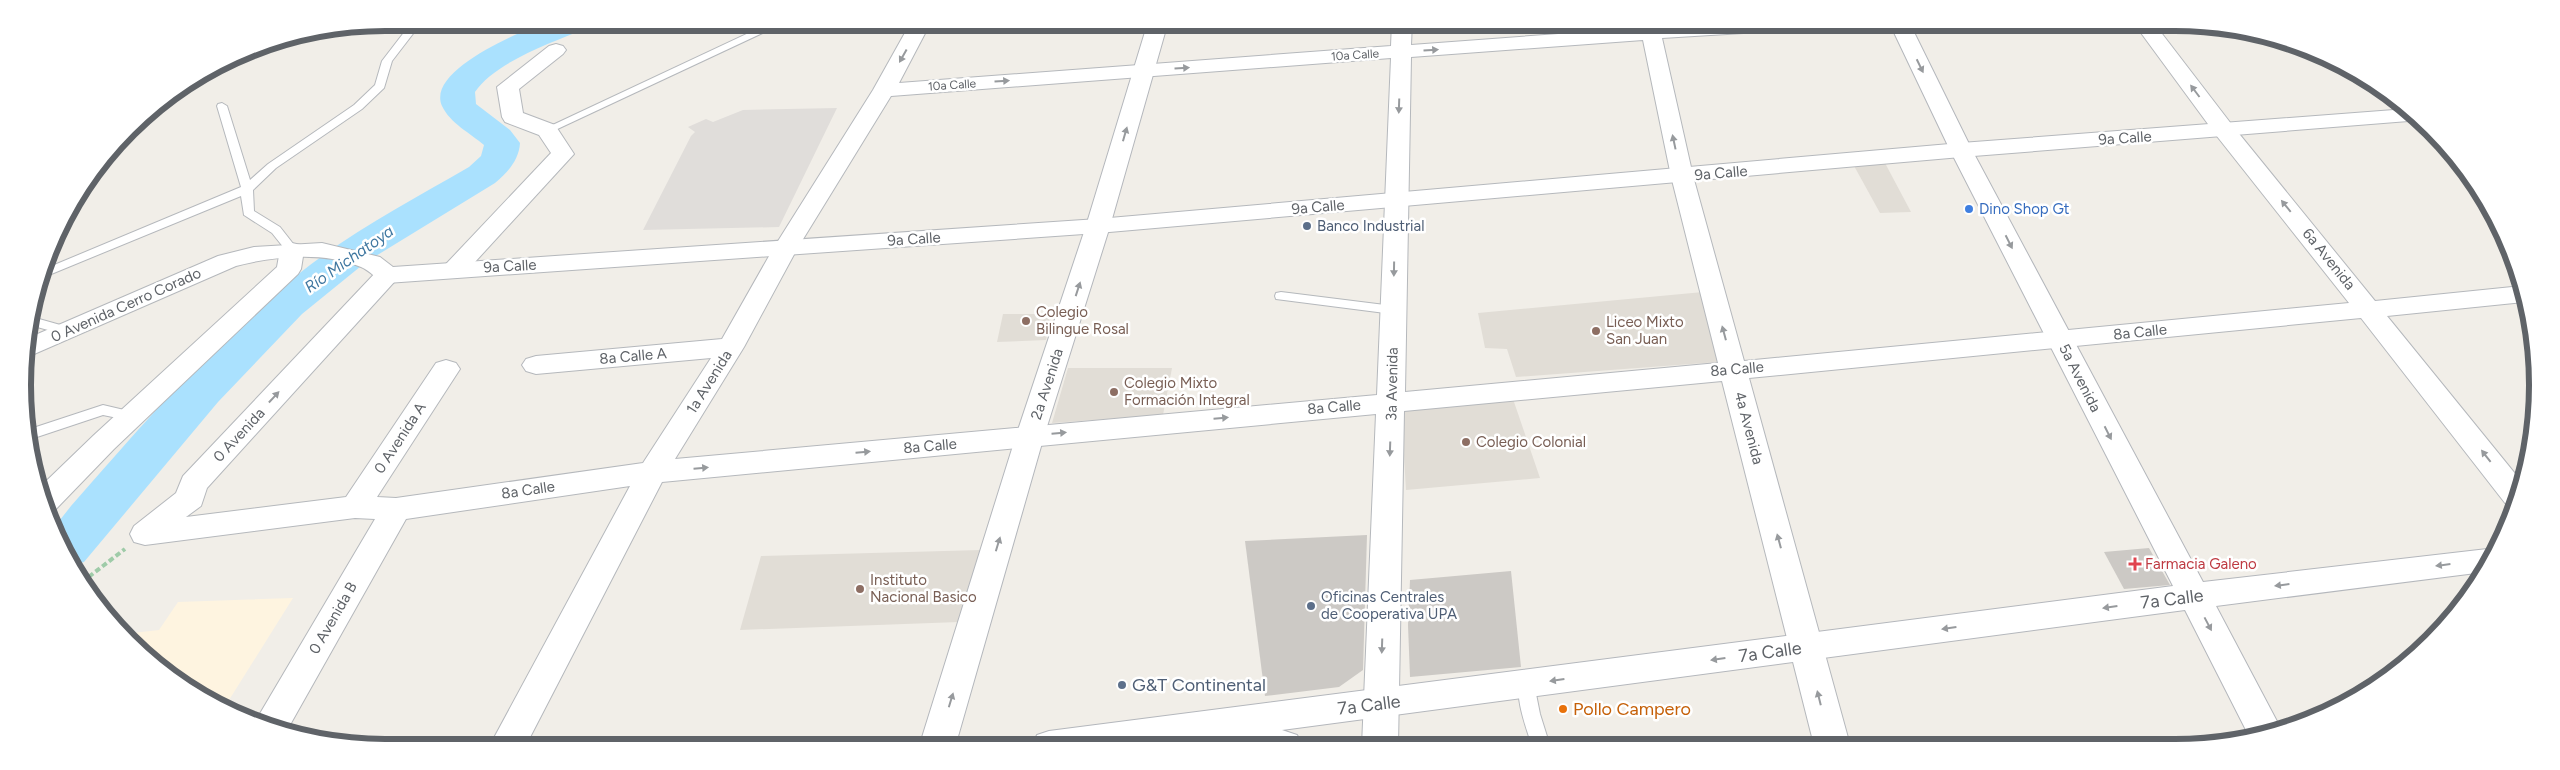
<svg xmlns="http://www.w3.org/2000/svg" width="2560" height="770" viewBox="0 0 2560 770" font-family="Figtree,sans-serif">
<rect width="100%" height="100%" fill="#f1eee8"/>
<!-- commercial -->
<polygon fill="#fef4e0" points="293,598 224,708 184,687 123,634 159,630 178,602"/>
<!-- industrial -->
<polygon fill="#e0ddda" points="837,108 779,227 643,230 691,136 695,132 688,127 706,119 713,122 743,110"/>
<!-- education -->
<g fill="#e1ddd6">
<polygon points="1885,163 1911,212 1880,213 1853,164"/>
<polygon points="1703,292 1718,362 1516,377 1507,349 1485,348 1478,313"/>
<polygon points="1003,314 1052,314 1046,340 997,342"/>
<polygon points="1068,368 1172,368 1163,415 1052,423"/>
<polygon points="1513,399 1540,478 1406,490 1401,406"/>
<polygon points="981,550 959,622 740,630 761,556"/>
</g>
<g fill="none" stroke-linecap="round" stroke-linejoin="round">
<!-- river -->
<path fill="#aae1fe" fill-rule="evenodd" d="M545,22H590L585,29C553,42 495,62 475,92L476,104L510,130L520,143C519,160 508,172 495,183L366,262L302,314L218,402L84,562L74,565L56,525L71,506C140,428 214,340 296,276C349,233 410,201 469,167L481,156L484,145C470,133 450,123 442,106C426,70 521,32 545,22Z"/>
</g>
<!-- building -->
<g fill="#ccc9c5">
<polygon points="1367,535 1363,670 1339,687 1265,696 1245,541"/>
<polygon points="2149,548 2170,585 2124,589 2104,552"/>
<polygon points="1511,571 1521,667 1410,677 1408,625 1410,580"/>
</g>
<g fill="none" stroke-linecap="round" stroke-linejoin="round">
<defs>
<g id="service">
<polygon points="412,22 422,22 392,61 384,88 362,109 276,168 253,190 254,211 280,227 298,250 296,253 288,253 272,233 244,215 241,196 44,277 47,268 241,187 217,106 218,104 222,103 227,106 250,180 268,164 354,105 375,85 382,61"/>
<polygon points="772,22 786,22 551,132 547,133 542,130"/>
<polygon points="1281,292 1393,306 1399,310 1393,314 1276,299 1275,296 1276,293"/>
<polygon points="32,317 71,328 73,331 66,335 30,325"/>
<polygon points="103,405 137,413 139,416 132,421 103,415 28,440 27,430"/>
<path d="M1527,677L1533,679L1540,714L1550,746H1532C1527,730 1513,694 1521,679Z"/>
</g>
<g id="minor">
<path d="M911,22H931L899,83L1391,46L1392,22H1412L1411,45L1640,28L1639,22H1659L1660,27L1725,22H1836L1834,26L1827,28L1662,38L1693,176L1744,361L2349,303L2216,135L2133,22H2153L2232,125L2375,301L2522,286L2527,301L2524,302L2387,316L2521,481L2512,505L2505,503L2361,318L1749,378L1850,745H1814L1722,381L1404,411L1398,746H1362L1376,414L662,482L525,747H489L630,486L406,519L286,732L255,722L375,519L355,518L145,545L134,542L130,534L134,526L176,493L183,476L378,270L387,267L396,270L400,275L396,280L207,488L201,506L186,517L346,497L436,363L446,360L456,363L460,369L377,497L396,498L643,463L711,358L536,374L526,371L522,365L526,359L536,356L722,339L773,249L873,90ZM1643,40L1671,176L1718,363L1405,392L1411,57ZM1391,58L1377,395L675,459L744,347L797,249L891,96Z"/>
<polygon points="556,44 563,46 566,50 563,54 519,89 523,113 555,125 574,154 464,274 455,277 446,274 443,269 446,264 551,153 539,135 505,122 502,117 497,87 549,46"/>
<polygon points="292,243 301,245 304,250 301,269 298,274 114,449 56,509 49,511 39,488 94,435 277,267 280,250 283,245"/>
</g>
<path id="tertiary" d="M2407,109L2421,120L1961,157L1098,233L387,283C376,280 371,271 361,267C324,251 274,256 236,266L25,358L26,339L218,256L254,247L322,243L380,257L393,267L1098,219L1961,143Z"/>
<g id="secondary">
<polygon points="1148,22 1168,22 1110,226 1044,436 955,747 919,747 1016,436 1086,226"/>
<polygon points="1889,22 1909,22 1972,150 2203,582 2496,548 2484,572 2216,606 2280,727 2249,736 2185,610 1282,730 1297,735 1303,746 1234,746 1213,739 1161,746 1032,746 1037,735 1049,731 2173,586 1950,150"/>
</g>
</defs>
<!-- service casing -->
<use href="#service" stroke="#b5b8bc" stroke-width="2"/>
<!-- minor casing -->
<use href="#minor" stroke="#b5b8bc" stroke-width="2"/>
<!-- tertiary casing -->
<use href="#tertiary" stroke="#b5b8bc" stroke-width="2"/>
<!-- secondary casing -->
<use href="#secondary" stroke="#b4b7bc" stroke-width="2"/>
<!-- path -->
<polyline stroke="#9fcba8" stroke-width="4" stroke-dasharray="5.5 3" stroke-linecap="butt" points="82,582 125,549"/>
<!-- service -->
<use href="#service" fill="#fff" fill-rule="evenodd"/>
<!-- minor -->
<use href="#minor" fill="#fff" fill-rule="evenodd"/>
<!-- tertiary -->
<use href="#tertiary" fill="#fff" fill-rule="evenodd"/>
<!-- secondary -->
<use href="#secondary" fill="#fff" fill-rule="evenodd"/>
</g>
<!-- one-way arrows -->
<defs><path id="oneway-solid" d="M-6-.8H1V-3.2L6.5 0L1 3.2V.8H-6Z" transform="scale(1.25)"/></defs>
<g fill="#979a9d">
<use href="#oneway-solid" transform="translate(1431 50) rotate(-4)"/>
<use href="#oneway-solid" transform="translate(903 56) rotate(119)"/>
<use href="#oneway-solid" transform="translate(1920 66) rotate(64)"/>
<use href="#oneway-solid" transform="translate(1182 68) rotate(-4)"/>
<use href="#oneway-solid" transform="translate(1002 81) rotate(-4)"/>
<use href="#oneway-solid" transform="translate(2195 91) rotate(-127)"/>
<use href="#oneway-solid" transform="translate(1399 106) rotate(92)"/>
<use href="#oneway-solid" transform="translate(1125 134) rotate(-74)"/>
<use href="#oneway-solid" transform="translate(1674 142) rotate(-102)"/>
<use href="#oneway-solid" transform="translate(2286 206) rotate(-129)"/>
<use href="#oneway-solid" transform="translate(2009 242) rotate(63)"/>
<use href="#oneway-solid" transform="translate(1394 269) rotate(91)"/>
<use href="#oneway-solid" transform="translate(1078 289) rotate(-72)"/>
<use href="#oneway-solid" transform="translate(1724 333) rotate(-105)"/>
<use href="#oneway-solid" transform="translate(274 397) rotate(-47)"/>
<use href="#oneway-solid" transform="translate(1221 418) rotate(-5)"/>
<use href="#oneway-solid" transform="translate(1059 433) rotate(-5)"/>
<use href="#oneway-solid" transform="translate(2108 433) rotate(63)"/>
<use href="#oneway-solid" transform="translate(1390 449) rotate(92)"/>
<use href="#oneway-solid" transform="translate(863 452) rotate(-5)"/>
<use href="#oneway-solid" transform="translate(2486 456) rotate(-128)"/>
<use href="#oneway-solid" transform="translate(701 468) rotate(-5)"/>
<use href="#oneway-solid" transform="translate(1779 541) rotate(-105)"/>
<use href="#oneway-solid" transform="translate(998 544) rotate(-73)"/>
<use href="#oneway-solid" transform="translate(2443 565) rotate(173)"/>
<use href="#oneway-solid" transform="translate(2282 585) rotate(173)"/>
<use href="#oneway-solid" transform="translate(2110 607) rotate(172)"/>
<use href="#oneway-solid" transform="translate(2208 624) rotate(62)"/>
<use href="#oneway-solid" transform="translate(1949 628) rotate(172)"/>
<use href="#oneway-solid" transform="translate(1382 646) rotate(92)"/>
<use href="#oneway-solid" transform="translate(1718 659) rotate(172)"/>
<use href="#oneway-solid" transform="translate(1557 680) rotate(172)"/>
<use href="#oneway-solid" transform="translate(1819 698) rotate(-104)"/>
<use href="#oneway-solid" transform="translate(951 700) rotate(-73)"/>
</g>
<!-- markers -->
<circle fill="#3f7fe0" stroke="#fff" stroke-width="2" cx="1969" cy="209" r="5"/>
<g fill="#5c6f8a" stroke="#fff" stroke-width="2">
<circle cx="1307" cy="226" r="5"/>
<circle cx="1311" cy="606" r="5"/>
<circle cx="1122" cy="685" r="5"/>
</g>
<g fill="#8d6e63" stroke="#fff" stroke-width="2">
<circle cx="1026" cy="321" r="5"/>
<circle cx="1596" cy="331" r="5"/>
<circle cx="1114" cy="392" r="5"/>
<circle cx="1466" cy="442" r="5"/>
<circle cx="860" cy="589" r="5"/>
</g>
<path fill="#e0444e" stroke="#fff" stroke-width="2" d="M2132.5 556.5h5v5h5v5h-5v5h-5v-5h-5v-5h5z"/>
<circle fill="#e8710a" stroke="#fff" stroke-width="2" cx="1563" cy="709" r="5"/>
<g text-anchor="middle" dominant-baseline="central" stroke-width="5" stroke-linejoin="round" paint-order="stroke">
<!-- far-street labels -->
<g font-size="12" fill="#5f6368" stroke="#fff">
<text transform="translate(1355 55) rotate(-4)">10a Calle</text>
<text transform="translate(952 85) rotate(-4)">10a Calle</text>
</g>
<!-- street labels -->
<g font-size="15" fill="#5f6368" stroke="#fff">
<text transform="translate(2125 138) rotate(-4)">9a Calle</text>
<text transform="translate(1721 173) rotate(-5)">9a Calle</text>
<text transform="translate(1318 207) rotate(-5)">9a Calle</text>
<text transform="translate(914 239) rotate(-4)">9a Calle</text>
<text transform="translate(2329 259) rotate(51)">6a Avenida</text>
<text transform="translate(510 266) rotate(-3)">9a Calle</text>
<text transform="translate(126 305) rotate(-24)">0 Avenida Cerro Corado</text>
<text transform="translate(2140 332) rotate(-6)">8a Calle</text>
<text transform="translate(633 356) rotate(-5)">8a Calle A</text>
<text transform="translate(1737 369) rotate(-5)">8a Calle</text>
<text transform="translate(2080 378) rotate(63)">5a Avenida</text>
<text transform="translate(709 382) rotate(-58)">1a Avenida</text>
<text transform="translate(1047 384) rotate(-72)">2a Avenida</text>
<text transform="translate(1392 384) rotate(-89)">3a Avenida</text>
<text transform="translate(1334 407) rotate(-5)">8a Calle</text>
<text transform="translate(1749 428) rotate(75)">4a Avenida</text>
<text transform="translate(239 435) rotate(-47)">0 Avenida</text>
<text transform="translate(400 438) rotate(-57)">0 Avenida A</text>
<text transform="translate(930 446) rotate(-5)">8a Calle</text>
<text transform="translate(528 490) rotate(-8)">8a Calle</text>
<text transform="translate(333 618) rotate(-60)">0 Avenida B</text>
</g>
<!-- shop labels -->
<g font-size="15" fill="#366cbe" stroke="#fff" text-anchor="start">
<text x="1979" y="209">Dino Shop Gt</text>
</g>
<!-- service labels -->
<g font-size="15" fill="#4e5e75" stroke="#fff" text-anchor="start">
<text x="1317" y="226">Banco Industrial</text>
<text x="1321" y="597">Oficinas Centrales<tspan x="1321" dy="17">de Cooperativa UPA</tspan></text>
</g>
<!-- education labels -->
<g font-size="15" fill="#785e54" stroke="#fff" text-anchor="start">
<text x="1036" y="312">Colegio<tspan x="1036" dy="17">Bilingue Rosal</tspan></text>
<text x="1606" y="322">Liceo Mixto<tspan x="1606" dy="17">San Juan</tspan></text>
<text x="1124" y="383">Colegio Mixto<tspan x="1124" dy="17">Formación Integral</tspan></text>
<text x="1476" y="442">Colegio Colonial</text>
<text x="870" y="580">Instituto<tspan x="870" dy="17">Nacional Basico</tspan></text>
</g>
<!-- health labels -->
<g font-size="15" fill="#be3a42" stroke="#fff" text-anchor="start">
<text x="2145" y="564">Farmacia Galeno</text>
</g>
<!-- water labels -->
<g font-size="16" font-style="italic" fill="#3f77a0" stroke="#fff">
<text transform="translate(349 259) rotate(-35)">Río Michatoya</text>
</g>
<!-- near-street labels -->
<g font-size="18" fill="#5f6368" stroke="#fff">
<text transform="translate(2172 599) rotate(-7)">7a Calle</text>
<text transform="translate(1770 652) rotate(-8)">7a Calle</text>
<text transform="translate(1369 705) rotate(-7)">7a Calle</text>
</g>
<!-- near-service labels -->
<g font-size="18" fill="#4e5e75" stroke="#fff" text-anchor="start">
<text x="1132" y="685">G&amp;T Continental</text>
</g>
<!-- near-food labels -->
<g font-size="18" fill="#c56008" stroke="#fff" text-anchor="start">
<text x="1573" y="709">Pollo Campero</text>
</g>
</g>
<!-- crop -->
<path d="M0 0H2560V770H0ZM385 31H2175A354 354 0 0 1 2529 385V385A354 354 0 0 1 2175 739H385A354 354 0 0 1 31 385V385A354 354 0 0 1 385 31Z" fill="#fff" fill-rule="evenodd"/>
<path fill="none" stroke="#5f6368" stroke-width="6" d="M385 31H2175A354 354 0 0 1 2529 385V385A354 354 0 0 1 2175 739H385A354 354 0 0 1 31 385V385A354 354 0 0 1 385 31Z"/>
</svg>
